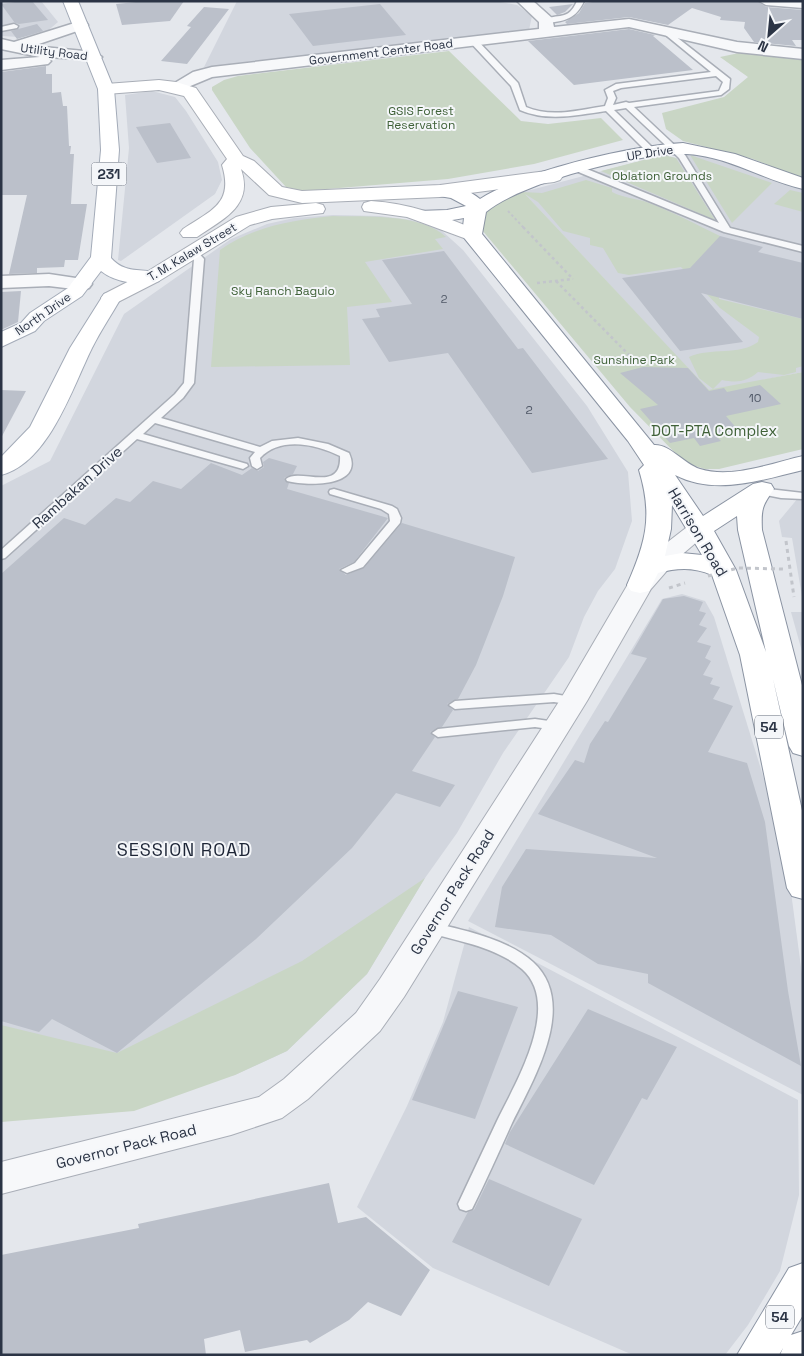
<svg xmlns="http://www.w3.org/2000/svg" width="804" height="1356" viewBox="0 0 804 1356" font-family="'Space Grotesk',sans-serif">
<rect width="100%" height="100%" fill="#e4e7ec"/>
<!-- built -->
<g fill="#d2d6de">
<polygon points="1,1 41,1 58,22 45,33 20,37 1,36"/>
<polygon points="237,1 495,1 517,5 532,16 529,30 204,67"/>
<polygon points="152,91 175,97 186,111 218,162 222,180 215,194 121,261 118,260 129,148 125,95"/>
<polygon points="692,153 713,156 803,187 803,372 709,391 523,192 663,155 676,158"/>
<polygon points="333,215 381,216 411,220 441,230 463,250 587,406 628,472 632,521 615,569 598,591 584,617 569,657 503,753 457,833 425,878 367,974 287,1051 235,1075 1,1122 1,486 50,461 124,314 231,239 267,224 294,218"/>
<polygon points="803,492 803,602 792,538 782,537 779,521"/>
<polygon points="682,594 705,601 714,617 785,847 803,982 803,1095 468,921 662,599"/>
<polygon points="791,612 803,612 803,655"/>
<polygon points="469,927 798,1100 799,1195 780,1271 748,1325 725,1355 633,1355 433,1268 357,1207 407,1106 443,1022"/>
</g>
<!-- green -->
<g fill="#c9d6c5" fill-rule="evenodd">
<polygon points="449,51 521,121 548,124 601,118 623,140 534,164 448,179 303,191 286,187 250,148 212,90 212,87 224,80 238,76"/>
<polygon points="739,53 803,60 803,179 753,159 683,141 666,129 662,113 724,97 748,77 720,57"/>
<polygon points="663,155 676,158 715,220 601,171"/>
<polygon points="690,155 772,183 732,223"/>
<path d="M586,180L612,188V192C623,198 636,198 649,203C673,212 697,225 720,236L719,299L803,319V366L796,368V372L784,375L758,372C746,382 737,383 722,380L713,389L803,372V449L719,469H705L685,463L630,407L482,230V216L493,205L523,192L542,193ZM525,194L538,202L563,231L590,238V245L603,248L618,273L629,275L681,267L720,308L759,337L758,342C739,356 711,347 689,357L699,378L713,389L709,390Z"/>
<polygon points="790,190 803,193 803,212 774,204"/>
<path d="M333,216C366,217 421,213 446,237L435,239L443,249L365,262L392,302L347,307L350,365L211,367L220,250C254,226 293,220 333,216Z"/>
<polygon points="425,878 367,974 287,1051 235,1075 134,1111 1,1122 1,1025 117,1053 302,961"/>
</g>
<!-- building -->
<g fill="#bbc0ca">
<polygon points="22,1 32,1 48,20 19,24 15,23 1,4"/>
<polygon points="146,1 184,1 170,21 122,25 116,4"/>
<polygon points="600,1 757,1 766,7 803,10 803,40 792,40 796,46 754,42 744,28 745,22 720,20 721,17 692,8 668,25 629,17 567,24 565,22 579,13 585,3"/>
<polygon points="380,4 406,35 313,46 289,14"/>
<polygon points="573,4 565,12 557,15 549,7"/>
<polygon points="204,7 229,9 187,64 161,61 191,27 187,26"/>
<polygon points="37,24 43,31 17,39 11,31"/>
<polygon points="629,29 655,35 653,36 693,70 574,85 528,41"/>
<polygon points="46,66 46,74 52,74 52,93 61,92 63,106 67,106 69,146 71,146 70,154 74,154 71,204 87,204 78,260 65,260 64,267 37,268 37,273 9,274 27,195 1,195 1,72"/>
<polygon points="170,123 191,158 157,163 136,127"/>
<polygon points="720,236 763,247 758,252 803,263 803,319 701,293 743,342 680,351 622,278 690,268"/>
<polygon points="444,251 518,349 523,348 608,459 532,473 448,353 389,362 362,319 380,317 376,309 412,304 382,260"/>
<polygon points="21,291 18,322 1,330 1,292"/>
<polygon points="643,367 688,368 709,391 724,388 727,392 760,385 781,404 726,416 738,430 715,435 721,441 700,446 694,438 670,443 640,409 658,405 620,373"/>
<polygon points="1,390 26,391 1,438"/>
<polygon points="269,458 297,466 293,474 284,478 289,483 287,489 388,518 354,562 339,569 346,575 364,568 402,523 515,557 503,596 476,665 458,699 447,704 453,710 451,713 442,727 430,732 435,737 412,771 455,785 440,807 396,793 352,848 256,939 117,1053 52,1019 39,1032 1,1021 1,574 64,518 85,525 116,498 130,502 153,481 181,489 211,463 242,475 252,468 258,471 264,467 263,462"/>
<polygon points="684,596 703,602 699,611 706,613 699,625 707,628 697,642 711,646 705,658 711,661 703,675 713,678 710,684 720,687 713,699 733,706 708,752 747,763 765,822 788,991 801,1066 648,983 648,974 598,964 551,935 495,927 502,887 526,849 657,858 538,814 575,760 584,763 590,744 605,721 608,722 647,658 631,654 663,599"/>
<polygon points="458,991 518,1007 475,1119 412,1100"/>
<polygon points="588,1009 677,1047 647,1100 642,1098 594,1185 505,1144 510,1132"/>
<polygon points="489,1179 582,1219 549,1286 452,1242 468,1212 474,1210"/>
<polygon points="329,1183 338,1223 366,1217 430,1270 401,1316 368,1302 349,1320 310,1343 307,1340 245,1352 240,1330 204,1339 206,1355 1,1355 1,1255 139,1228 138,1224"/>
</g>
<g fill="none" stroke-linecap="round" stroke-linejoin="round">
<defs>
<g id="service">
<path d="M577,1H584C576,19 565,21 547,23L543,21C558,12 568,22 577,1Z"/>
<polygon points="14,24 18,26 17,28 1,31 1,27"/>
<path d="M665,28L730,79L729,89L721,95L634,107L685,155L730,228L803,246V252L724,232L576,171V167H582L719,223L679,158L626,108L614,110L654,149V153H648L606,111C577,115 548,122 520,110L511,86L469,41L476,39L518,83L526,107C551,118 579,110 605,106L608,98L605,90L616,84L711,72L662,32L661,30ZM716,76L723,82L719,91L629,103L626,102L613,105L616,98L613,91L621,88Z"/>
<path d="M192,248L195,249L204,259L194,383L183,398L161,418L260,447L272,441L298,438L328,444L349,453C365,488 306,486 287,481L286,479C299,467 342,494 340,456C316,444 280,436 260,458L262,466L257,469L252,466L250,458L255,452L155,423L143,434L247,464L248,466L243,469L137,439L5,558L1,559V550L175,394L184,383L194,259L188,251Z"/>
<polygon points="760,488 803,493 803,499 781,498 756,493 755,491"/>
<polygon points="334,489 392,506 397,509 401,518 400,523 363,567 347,573 341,570 355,563 390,521 389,514 381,509 330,494 329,492 330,490"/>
<polygon points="554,694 577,698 579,701 573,705 554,702 455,709 449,705 455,701"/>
<polygon points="535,719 556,722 562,726 556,730 535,727 438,737 432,733 438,729"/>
<path d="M428,922C460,929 508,939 533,962C579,1004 533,1080 512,1123C499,1152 486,1181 472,1209L466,1211L460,1209L458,1204C471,1176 484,1149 497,1121C515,1084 563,1005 522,969C495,946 456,941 423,931L421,927L423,923Z"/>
</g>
<g id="minor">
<polygon points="517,1 533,1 552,18 554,27 629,19 737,42 803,49 803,59 737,52 629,27 212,77 176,92 168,87 193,72 212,67 539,29 539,22"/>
<polygon points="759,1 803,1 803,8 766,5"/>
<polygon points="81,21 86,22 88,25 86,28 33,46 94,52 102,57 99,60 47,57 51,61 48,64 1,70 1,60 40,57 1,49 1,39 14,42"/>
<polygon points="49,274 89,280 92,284 89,288 82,290 49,286 1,288 1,276"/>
</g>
<polygon id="tertiary" points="700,522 709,524 712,529 678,558 651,589 587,701 404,997 380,1031 308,1099 282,1118 231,1135 1,1194 1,1162 259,1097 284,1079 356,1013 380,979 560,700 631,579 660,548 691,524"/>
<g id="secondary">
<path d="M159,80L176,82L196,88L243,156L254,161L282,187L302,191L440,185L554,170L560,172L563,176L560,180L554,182L440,197L302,203L269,195L241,169C254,206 223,219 197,237H183L180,233L183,229C211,210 234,204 222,165L227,159L184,96L159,90L106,94L100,93L98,89L100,85L106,84Z"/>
<path d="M371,201C409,203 444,216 479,231L482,235L479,239L472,241L407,217L364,211L362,207L364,203Z"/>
<polygon points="316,203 323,205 325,209 323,213 272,219 250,225 159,281 118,302 111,304 104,302 101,298 104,294 145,273 236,217 271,207"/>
</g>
<g id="primary">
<path d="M63,1H78L114,89L119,150L111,258C125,274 141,268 159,273L162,277L159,281C141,286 116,283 101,271L82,296L44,321L35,331L1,347V332L21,323L30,313L68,288L91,257L101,150L98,89Z"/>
<path d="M111,292L118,294L121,298C112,314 101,330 92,348C73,386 49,463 1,475V457L30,427L70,348L104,294Z"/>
</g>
<g id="trunk">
<path d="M683,143L735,154L803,178V189C767,181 734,160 697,155C651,148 521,182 486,212L482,234L654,445C670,444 684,464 700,469C732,479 772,463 803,456V470C761,480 716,496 675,475L703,516L753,484L762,482L771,484L774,489C762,506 761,509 762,530L803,689V756L793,753L789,746L773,679L803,815V899L792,896L787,888L740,655L712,575C693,567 677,568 658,573L649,591L640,593L631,591L627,585C646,542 653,516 639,470L644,465L628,441L465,239L462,235L464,218C449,221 434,223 418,219L415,215L418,211L447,210L466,206L451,198L433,195L431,191L433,187C449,183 468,189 480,199C526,170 629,146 683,143ZM672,505L702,555L682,553L665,556L671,529ZM737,516L738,530L766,652L736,570L714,531Z"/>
<polygon points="803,1263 803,1315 791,1335 803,1331 803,1355 780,1355 783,1348 779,1355 737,1355 789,1268"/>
</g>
</defs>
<!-- service casing -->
<use href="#service" stroke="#a9aeb7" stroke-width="3"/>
<!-- minor casing -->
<use href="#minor" stroke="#a9aeb7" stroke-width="3"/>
<!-- tertiary casing -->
<use href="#tertiary" stroke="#a9aeb7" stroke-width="2"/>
<!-- secondary casing -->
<use href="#secondary" stroke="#a9aeb7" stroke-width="2"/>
<!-- primary casing -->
<use href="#primary" stroke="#a3abb8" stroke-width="2"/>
<!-- trunk casing -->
<use href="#trunk" stroke="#8b94a3" stroke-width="2"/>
<!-- path-far2 -->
<polyline stroke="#c2c5cb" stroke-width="2" stroke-dasharray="2.5 2.5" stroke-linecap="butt" points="508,211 524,228"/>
<!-- path-far1 -->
<g stroke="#c2c5cb" stroke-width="2.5" stroke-dasharray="3 3" stroke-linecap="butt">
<polyline points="523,227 573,279"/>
<polyline points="556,281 635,361"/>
<polyline points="537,283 573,279"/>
</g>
<!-- path -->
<g stroke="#c2c5cb" stroke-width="3" stroke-dasharray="4 4" stroke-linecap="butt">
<polyline points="786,541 794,597"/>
<polyline points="669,588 685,583"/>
</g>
<!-- service -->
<use href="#service" fill="#f7f8fa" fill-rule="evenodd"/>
<!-- minor -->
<use href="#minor" fill="#f7f8fa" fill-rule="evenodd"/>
<!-- tertiary -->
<use href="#tertiary" fill="#f7f8fa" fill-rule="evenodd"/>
<!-- secondary -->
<use href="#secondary" fill="#fff" fill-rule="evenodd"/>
<!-- primary -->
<use href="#primary" fill="#fff" fill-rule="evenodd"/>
<!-- trunk -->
<use href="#trunk" fill="#fff" fill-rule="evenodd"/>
<!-- path-bridge -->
<polyline stroke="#c2c5cb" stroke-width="3" stroke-dasharray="4 4" stroke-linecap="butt" points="708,576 738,568 784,569"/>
</g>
<g text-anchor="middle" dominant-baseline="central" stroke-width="4" stroke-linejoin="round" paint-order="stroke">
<!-- far-number labels -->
<g font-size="11" fill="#4f5766">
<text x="444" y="299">2</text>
</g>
<!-- far-street labels -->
<g font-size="12" fill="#2b3445" stroke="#f4f6f9">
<text transform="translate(54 52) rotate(7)">Utility Road</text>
<text transform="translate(381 52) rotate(-7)">Government Center Road</text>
<text transform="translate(650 153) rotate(-9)">UP Drive</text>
<text transform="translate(192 252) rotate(-31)">T. M. Kalaw Street</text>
<text transform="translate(43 314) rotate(-35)">North Drive</text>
</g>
<!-- far-park labels -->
<g font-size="12" fill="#3f6138" stroke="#f4f6f9">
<text x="421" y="111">GSIS Forest<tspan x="421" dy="14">Reservation</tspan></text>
<text x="662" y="176">Oblation Grounds</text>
<text x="283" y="291">Sky Ranch Baguio</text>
<text x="634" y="360">Sunshine Park</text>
</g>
<!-- number labels -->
<g font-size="12" fill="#4f5766">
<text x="755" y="398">10</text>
<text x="529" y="410">2</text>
</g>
<!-- shield labels -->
<g fill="#f4f6f9" stroke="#676e7b" stroke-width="1">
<rect x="91.5" y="162.5" width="35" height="23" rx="4"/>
<rect x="755" y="715.5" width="28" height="23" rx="4"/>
<rect x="766" y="1305.5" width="28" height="23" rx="4"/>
</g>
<g font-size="14" font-weight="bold" fill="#2b3445">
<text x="109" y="174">231</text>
<text x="769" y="727">54</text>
<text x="780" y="1317">54</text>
</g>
<!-- park labels -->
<g font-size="15" fill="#3f6138" stroke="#f4f6f9">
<text x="714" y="430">DOT-PTA Complex</text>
</g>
<!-- street labels -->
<g font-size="15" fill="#2b3445" stroke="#f4f6f9">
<text transform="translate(77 487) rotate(-42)">Rambakan Drive</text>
<text transform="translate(698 532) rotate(59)">Harrison Road</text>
<text transform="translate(452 892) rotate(-58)">Governor Pack Road</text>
<text transform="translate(126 1146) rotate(-14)">Governor Pack Road</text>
</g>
<!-- quarter labels -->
<g font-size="18" letter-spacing="1" fill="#1d2536" stroke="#f4f6f9">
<text x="184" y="849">SESSION ROAD</text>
</g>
</g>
<!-- border -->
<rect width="804" height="1356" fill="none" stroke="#2b3445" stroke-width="5"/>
<!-- north arrow -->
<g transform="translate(769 35) rotate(207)" stroke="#f4f6f9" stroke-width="4" paint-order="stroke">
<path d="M0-4L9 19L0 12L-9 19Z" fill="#2b3445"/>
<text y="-8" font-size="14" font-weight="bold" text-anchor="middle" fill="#2b3445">N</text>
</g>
</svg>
